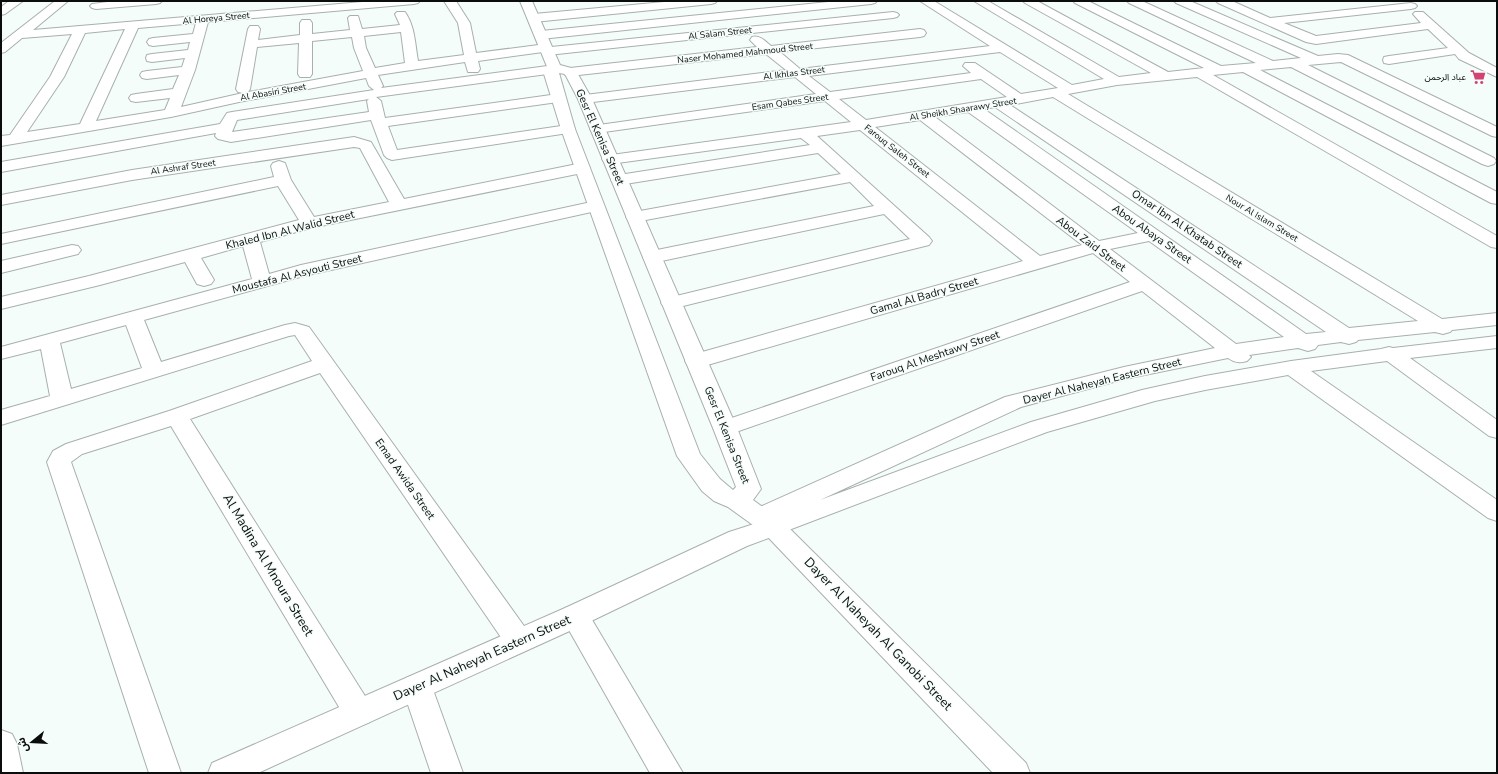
<svg xmlns="http://www.w3.org/2000/svg" width="1498" height="774" viewBox="0 0 1498 774" font-family="'Nunito Sans','Noto Sans Arabic',sans-serif">
<rect width="100%" height="100%" fill="#f5fdfa"/>
<g fill="none" stroke-linecap="round" stroke-linejoin="round">
<defs>
<g id="minor">
<path d="M55,1H68L33,30L374,1H420L418,3L414,4L208,22L195,70L181,107L243,93L238,92L236,89L248,29L250,26H258L260,29L258,40L300,35V23L302,20H310L312,23V34L350,30L348,18L350,16H358L362,29L400,25L395,14L397,12H405C415,26 415,44 418,61L464,55L458,23L444,1H456L470,23L476,53L546,44L551,47L893,12L897,13L899,15L897,17L893,18L548,55L543,52L478,61L480,69L478,72H468L465,62L378,75L383,86L381,88L555,65L560,66L562,69L560,72L555,73L376,97L381,101L385,118L558,94L563,95L565,98L563,101L558,102L388,126L397,150L568,125L573,126L575,129L573,132L568,133L392,160L387,158L384,155L371,120L231,142L218,139L215,136L216,133L1,172V162L220,124L227,113L232,112L374,90L369,86L366,78L239,102L171,117L1,146V136L10,135L50,77L72,34L22,38L5,52L1,53V43ZM196,23L193,34L153,38L149,39L147,42L149,45L153,46L190,42L188,50L152,54L147,55L146,58L147,61L152,62L185,58L182,67L147,71L142,72L140,75L142,78L147,79L179,75L173,89L136,94L131,95L129,98L131,101L136,102L170,98L165,110L96,121L138,28ZM125,29L80,124L27,132L64,77L85,33ZM401,32L405,63L375,68L366,48L364,36ZM352,37L354,48L363,71L243,93L248,92L250,89L257,47L299,43L298,74L300,77H310L312,74V41ZM369,99L367,101L369,112L232,132L237,120Z"/>
<polygon points="115,1 162,1 160,3 156,4 96,9 92,8 90,6 92,4"/>
<polygon points="675,1 717,1 715,3 711,4 534,22 530,20 528,18 530,16 534,14"/>
<polygon points="838,1 877,1 875,3 871,4 541,39 537,38 535,35 537,32 541,31"/>
<path d="M920,1H934L1072,85L1104,79L974,1H988L1119,77L1151,73L1025,3L1023,1H1037L1168,72L1204,68L1075,3L1073,1H1088L1221,66L1256,63L1129,3L1127,1H1142L1273,61L1301,58L1176,3L1174,1H1190L1318,56L1338,54L1348,55L1497,127V137L1492,136L1341,62L1308,65L1494,158L1496,161L1494,164L1488,166L1482,164L1291,67L1260,70L1497,192V204L1491,203L1243,72L1213,75L1497,236V248L1491,247L1197,77L1117,85L1068,94L1442,319L1497,313V325L1452,330L1450,332L1443,334L1435,332L1358,340L1356,342L1349,344L1341,342L1318,345L1315,349L1308,351L1298,348L1249,355L1251,357L1247,361C1240,363 1235,363 1228,358L1125,379L1021,407L820,500L1031,422L1142,390L1205,376L1291,361L1381,349L1389,347L1393,348L1497,336V348L1410,358L1497,420V438L1489,436L1387,361L1311,371L1497,500V521L1488,518L1288,375L1205,390L1155,401L1047,432L773,536L764,533L761,526L751,523L747,517L751,511L1005,397L1124,367L1215,348L1142,291L733,433L725,435L717,433L713,428L717,423L1130,282L1093,253L704,366L696,367L688,366L685,361L688,356L1023,261L860,130L817,136L929,237L932,241L929,245L671,309L664,307L661,303L664,299L910,239L884,214L652,263L645,261L643,257L645,253L652,251L874,206L850,182L635,222L629,221L626,217L629,213L841,174L818,153L619,185L613,183L611,180L613,177L619,175L810,145L801,138L610,164L604,162L602,159L604,156L851,122L825,101L597,133L592,132L590,129L592,126L816,94L795,77L585,103L580,102L578,99L580,96L585,95L786,70L766,54L570,76L565,75L563,72L565,69L570,68L757,47L750,40L752,37C760,35 765,41 771,46L920,29L924,30L926,33L924,36L920,37L780,52L800,69L990,46ZM1000,52L1058,88L1021,94L975,63H965L963,66L971,73L830,92L809,76ZM981,79L1007,97L866,120L839,99ZM1053,97L1418,321L1349,328L1010,105ZM995,107L1326,332L1306,334L984,109ZM968,112L1138,233L1099,241L935,117ZM920,120L1082,245L1040,256L875,127ZM1149,241L1284,337L1236,344L1110,249Z"/>
<polygon points="1216,1 1232,1 1270,18 1411,3 1415,4 1417,6 1415,8 1411,9 1284,23 1316,36 1421,23 1413,14 1415,12 1423,12 1469,53 1497,68 1497,77 1459,59 1455,54 1389,64 1384,63 1383,60 1384,57 1389,56 1448,48 1428,29 1316,44 1306,42 1218,3"/>
<path d="M354,137L371,142L404,199L582,163L588,165L590,168L588,171L582,173L311,228L260,242L269,274L301,265L596,201L602,202L604,206L602,210L596,211L304,276L144,320L161,362L285,325L295,323L309,327L529,633L534,641L529,649L519,653L509,649L320,373L190,419L370,704L375,713L370,722L359,726L348,722L171,426L82,454L71,462L181,773H149L47,462L53,451L66,444L169,411L312,361L295,335L289,336L1,425V410L50,396L41,349L1,359V347L252,279L243,246L201,258L214,280L211,284L204,286L197,284L185,262L100,285L1,309V297L89,276L299,220L278,186L1,244V234L274,177L271,166L273,163L279,161L285,163L291,180L314,217L389,202L360,148L354,147L132,180L1,205V195L132,170ZM126,325L142,368L71,389L60,343Z"/>
<polygon points="72,245 78,246 81,250 78,254 1,273 1,261"/>
<polygon points="575,605 585,608 683,773 650,773 561,616 565,608"/>
<polygon points="417,674 428,678 432,687 463,773 431,773 402,687 406,678"/>
<polygon points="1,730 12,734 17,744 23,773 1,773"/>
</g>
<polygon id="tertiary" points="773,518 782,521 786,527 782,533 747,546 585,624 258,773 208,773 212,763 565,608 729,532"/>
<path id="secondary" d="M520,1H532L560,65L575,69L592,99L737,428L761,489L753,500L782,521L1026,763L1030,773H993L764,533L728,507L714,501L702,491L677,456L561,129L544,74L548,69ZM559,73L565,74L578,99L713,428L736,487L733,490L720,479L700,454L575,129Z"/>
<polygon id="motorway" points="9,1 23,1 5,14 1,15 1,7"/>
</defs>
<!-- minor casing -->
<use href="#minor" stroke="#a8b0ad" stroke-width="2"/>
<!-- tertiary casing -->
<use href="#tertiary" stroke="#a8b0ad" stroke-width="2"/>
<!-- secondary casing -->
<use href="#secondary" stroke="#a8b0ad" stroke-width="2"/>
<!-- motorway casing -->
<use href="#motorway" stroke="#a8b0ad" stroke-width="2"/>
<!-- minor -->
<use href="#minor" fill="#fff" fill-rule="evenodd"/>
<!-- tertiary -->
<use href="#tertiary" fill="#fff" fill-rule="evenodd"/>
<!-- secondary -->
<use href="#secondary" fill="#fff" fill-rule="evenodd"/>
<!-- motorway -->
<use href="#motorway" fill="#fff" fill-rule="evenodd"/>
</g>
<!-- icons -->
<defs>
<symbol id="supermarket-bare" viewBox="-9 -9 18 18"><path d="M-6-5.5h2.5l.6 2H6L4.5 2H-2.5L-4.4-4H-6ZM-1.5 3.2a1.3 1.3 0 1 0 .1 0ZM3 3.2a1.3 1.3 0 1 0 .1 0Z" fill="#d14370" stroke="#f5fdfa" stroke-width="2.5" paint-order="stroke"/></symbol>
</defs>
<g fill-rule="evenodd">
<use href="#supermarket-bare" x="1467" y="66" width="22" height="22"/>
</g>
<g text-anchor="middle" dominant-baseline="central" stroke-width="3" stroke-linejoin="round" paint-order="stroke">
<!-- far-street labels -->
<g font-size="9" fill="#0a0d0c" stroke="#f5fdfa">
<text transform="translate(216 18) rotate(-5)">Al Horeya Street</text>
<text transform="translate(720 33) rotate(-6)">Al Salam Street</text>
<text transform="translate(745 53) rotate(-6)">Naser Mohamed Mahmoud Street</text>
<text transform="translate(794 73) rotate(-7)">Al Ikhlas Street</text>
<text transform="translate(273 92) rotate(-10)">Al Abasiri Street</text>
<text transform="translate(790 102) rotate(-8)">Esam Qabes Street</text>
<text transform="translate(963 109) rotate(-9)">Al Sheikh Shaarawy Street</text>
<text transform="translate(897 151) rotate(38)">Farouq Saleh Street</text>
<text transform="translate(183 167) rotate(-8)">Al Ashraf Street</text>
<text transform="translate(1262 218) rotate(31)">Nour Al Islam Street</text>
</g>
<!-- far-poi labels -->
<g font-size="9" fill="#0a0d0c" stroke="#f5fdfa" text-anchor="end">
<text x="1466" y="77">عباد الرحمن</text>
</g>
<!-- street labels -->
<g font-size="11" fill="#0a0d0c" stroke="#f5fdfa">
<text transform="translate(600 137) rotate(66)">Gesr El Kenisa Street</text>
<text transform="translate(1187 229) rotate(34)">Omar Ibn Al Khatab Street</text>
<text transform="translate(290 230) rotate(-14)">Khaled Ibn Al Walid Street</text>
<text transform="translate(1152 234) rotate(35)">Abou Abaya Street</text>
<text transform="translate(1091 244) rotate(37)">Abou Zaid Street</text>
<text transform="translate(297 274) rotate(-14)">Moustafa Al Asyouti Street</text>
<text transform="translate(924 296) rotate(-16)">Gamal Al Badry Street</text>
<text transform="translate(935 356) rotate(-19)">Farouq Al Meshtawy Street</text>
<text transform="translate(1102 381) rotate(-14)">Dayer Al Naheyah Eastern Street</text>
<text transform="translate(727 435) rotate(68)">Gesr El Kenisa Street</text>
<text transform="translate(405 479) rotate(55)">Emad Awida Street</text>
</g>
<!-- near-street labels -->
<g font-size="13" fill="#0a0d0c" stroke="#f5fdfa">
<text transform="translate(268 565) rotate(59)">Al Madina Al Mnoura Street</text>
<text transform="translate(878 634) rotate(46)">Dayer Al Naheyah Al Ganobi Street</text>
<text transform="translate(482 658) rotate(-24)">Dayer Al Naheyah Eastern Street</text>
</g>
</g>
<!-- border -->
<rect width="1498" height="774" fill="none" stroke="#0a0d0c" stroke-width="4"/>
<!-- north arrow -->
<g transform="translate(32 742) rotate(252)" stroke="#f5fdfa" stroke-width="3" paint-order="stroke">
<path d="M0-3L7 15L0 10L-7 15Z" fill="#0a0d0c"/>
<text y="-6" font-size="11" font-weight="bold" text-anchor="middle" fill="#0a0d0c">ش</text>
</g>
</svg>
